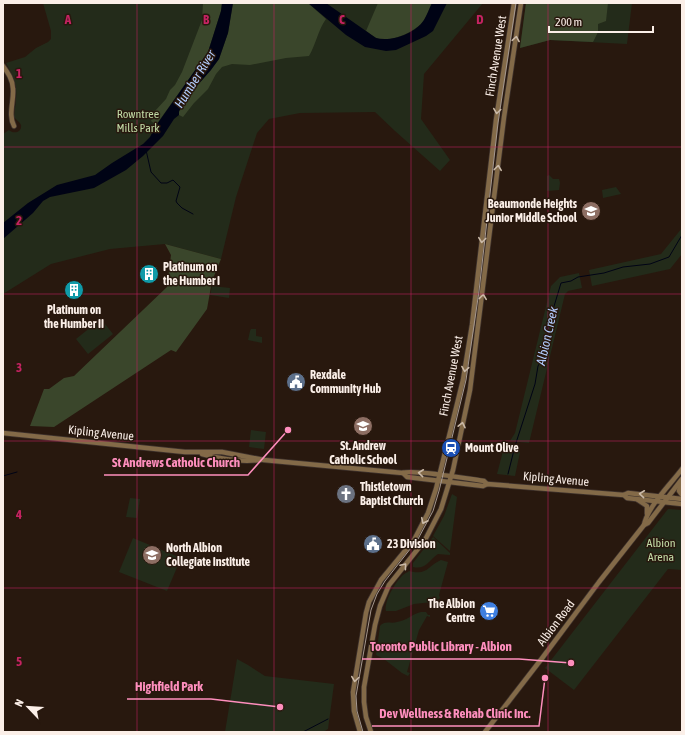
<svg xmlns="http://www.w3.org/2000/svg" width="685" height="735" viewBox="0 0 685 735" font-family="'Asap Condensed',sans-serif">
<rect width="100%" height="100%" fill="#28180e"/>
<!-- green -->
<g fill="#232b1a">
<path d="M43,3H483L424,74L421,119L450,160L440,171L395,131L375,112L300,113L269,119L257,133L236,197L221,259L165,244L110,249L51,264L3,294V134L9,130C13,134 22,133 21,125C20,122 16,120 14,117C17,91 19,86 6,63L25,57L36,48L48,42L51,39V31Z"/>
<polygon points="526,3 632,3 627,44 550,40 520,48"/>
<polygon points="549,175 553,179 559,179 560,183 559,190 547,191 547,176"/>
<polygon points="616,187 621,194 603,198 602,190"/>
<polygon points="682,228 682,254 670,269 592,286 589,270 661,254"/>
<polygon points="579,273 582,288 568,291 565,294 529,443 510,441 515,433 551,286 560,277"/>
<polygon points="212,286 230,288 229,298 210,295"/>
<polygon points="101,319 113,334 88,354 76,339"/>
<polygon points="251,329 256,329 256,336 262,337 262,343 248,340 250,331"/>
<polygon points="251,430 266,432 264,449 249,447"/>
<polygon points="503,451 520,452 515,476 497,474"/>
<polygon points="452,494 457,497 450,551 433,536 444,516"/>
<polygon points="130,498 140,499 137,518 126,517"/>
<polygon points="668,509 682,510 682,570 668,569 574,690 545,668"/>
<path d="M433,537L450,553V555L438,554C429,560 426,570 413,567V563Z"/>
<polygon points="133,538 181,558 167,591 119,572"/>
<path d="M441,560L448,562L439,595L440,598L433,604L432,602L414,604L396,611H386C383,602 399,574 408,572L409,571C428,576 427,566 441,560Z"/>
<path d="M421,612H426L428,615H430V617L427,616L419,630L407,672L410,673L408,676L402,673L384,659L376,655L380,626C384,620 391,624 397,622C406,621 412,614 421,612Z"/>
<polygon points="237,659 248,665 265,676 334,684 328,729 323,732 225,732"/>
</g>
<!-- forest -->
<g fill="#3a462b">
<polygon points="203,3 222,3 221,11 208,52 156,125 151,121 155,111 166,99 170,90 175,85 182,72 202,20"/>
<path d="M233,3H308L326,19C318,30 316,44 309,56L286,58L250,65L232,64L222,67L216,74L208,89L194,103L183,117L179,115V112L195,88L203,79L219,59L228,33Z"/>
<path d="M378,3H432C429,9 427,15 424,20C417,31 395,40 382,40C376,39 371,34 366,31Z"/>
<polygon points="526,3 608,3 606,21 598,24 598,32 593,42 550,40 520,48"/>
<polygon points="165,244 221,259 212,281 207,309 176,352 171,350 54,427 30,426 44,389 49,389 64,378 74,376 167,287 171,255"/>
</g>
<!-- water -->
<g fill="#000315">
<polygon points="222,3 233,3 228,33 219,59 211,70 195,88 179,111 179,115 174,119 163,136 143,156 126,170 94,188 50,197 43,201 33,213 3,239 3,223 28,203 57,185 95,175 112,163 143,144 150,137 155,127 208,52 221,11"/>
<path d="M308,3H326L376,38C391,42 415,34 424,20C427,15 429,9 432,3H447L433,31L426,36L396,50L386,51L365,47L346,35Z"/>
</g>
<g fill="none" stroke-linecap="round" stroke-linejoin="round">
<!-- stream -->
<g stroke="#000315" stroke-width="1">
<polyline points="146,150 151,172 161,183 167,183 173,180 180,187 176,201 177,203 182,208 193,214"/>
<polyline points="508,474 515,446 535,384 538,366 542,359 548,332 547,322 552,313 561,283 571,281 578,277 604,273 623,267 650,264 669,257 682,235"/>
<polyline points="3,476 17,472"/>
<polyline points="303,732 328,719"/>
</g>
<defs>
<g id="secondary">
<path d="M3,66C8,73 13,80 13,89C14,101 8,115 14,126"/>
<path d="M3,433L185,452H222L264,460L403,473C412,469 470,479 484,481L487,484"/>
<path d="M202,454C220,459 241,462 260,460"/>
<polyline points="403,473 407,477 483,486 487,484 624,495 628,493 682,499"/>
<polyline points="681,482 679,491 682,495"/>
<polyline points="624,495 627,498 682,504"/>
<polyline points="638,500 647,506 647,514"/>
<path d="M644,525C648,506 670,485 682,469"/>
<polyline points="360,732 354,711 353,692 366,613 369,602 381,580 414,540 428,513 436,489 463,380 472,325 496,120 514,3"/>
<polyline points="371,732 366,717 364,702 364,687 375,625 380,606 389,585 425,540 441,509 453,470 470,390 504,117 521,3"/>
<polyline points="485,732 543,657 599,582 644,525 648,523 682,479"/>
</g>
</defs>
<!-- secondary casing -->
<use href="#secondary" stroke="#3f332e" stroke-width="6"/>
<!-- secondary -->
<use href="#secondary" stroke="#836a48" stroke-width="4.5"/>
<!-- tram -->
<polyline stroke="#a69991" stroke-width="1" points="363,732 357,711 356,696 371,610 377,594 385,581 418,539 433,511 439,491 466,380 479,291 498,123 516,3"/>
</g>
<!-- one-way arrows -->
<defs><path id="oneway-chevron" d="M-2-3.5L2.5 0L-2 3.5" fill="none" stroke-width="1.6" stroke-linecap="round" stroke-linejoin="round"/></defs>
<g stroke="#cbbaa8">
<use href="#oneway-chevron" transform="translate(516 39) rotate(-81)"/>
<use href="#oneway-chevron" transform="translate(497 111) rotate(98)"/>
<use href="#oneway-chevron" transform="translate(498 168) rotate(-83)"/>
<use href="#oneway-chevron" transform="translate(482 240) rotate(97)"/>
<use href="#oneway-chevron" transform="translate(483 297) rotate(-83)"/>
<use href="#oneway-chevron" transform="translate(465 369) rotate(99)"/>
<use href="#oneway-chevron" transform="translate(462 425) rotate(-78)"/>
<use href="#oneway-chevron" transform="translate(421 473) rotate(-174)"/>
<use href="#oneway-chevron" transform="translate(642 494) rotate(-174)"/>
<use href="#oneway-chevron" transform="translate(424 521) rotate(116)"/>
<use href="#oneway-chevron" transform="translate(404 566) rotate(-50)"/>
<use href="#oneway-chevron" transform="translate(355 679) rotate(98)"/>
</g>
<!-- grid -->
<path fill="none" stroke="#c52362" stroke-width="1" stroke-opacity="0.55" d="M137,3V732M274,3V732M411,3V732M548,3V732M3,147H682M3,294H682M3,441H682M3,588H682"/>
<!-- icons -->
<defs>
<symbol id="school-disc" viewBox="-11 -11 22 22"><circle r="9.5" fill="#8d6e63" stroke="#28180e"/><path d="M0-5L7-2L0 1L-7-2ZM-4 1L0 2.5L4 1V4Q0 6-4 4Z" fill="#fff"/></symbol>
<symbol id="building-disc" viewBox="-11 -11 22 22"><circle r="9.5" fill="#0f9aa8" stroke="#28180e"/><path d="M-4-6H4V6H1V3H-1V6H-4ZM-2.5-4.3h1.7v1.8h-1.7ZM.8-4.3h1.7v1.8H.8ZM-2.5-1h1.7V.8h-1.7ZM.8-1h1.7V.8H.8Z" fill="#fff"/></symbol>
<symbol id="civic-disc" viewBox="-11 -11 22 22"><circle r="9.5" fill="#5c6f8a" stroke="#28180e"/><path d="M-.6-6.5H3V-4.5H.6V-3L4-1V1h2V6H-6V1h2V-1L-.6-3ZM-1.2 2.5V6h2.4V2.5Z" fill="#fff"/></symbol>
<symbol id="station-disc" viewBox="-11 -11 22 22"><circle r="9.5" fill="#1a4fb4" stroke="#28180e"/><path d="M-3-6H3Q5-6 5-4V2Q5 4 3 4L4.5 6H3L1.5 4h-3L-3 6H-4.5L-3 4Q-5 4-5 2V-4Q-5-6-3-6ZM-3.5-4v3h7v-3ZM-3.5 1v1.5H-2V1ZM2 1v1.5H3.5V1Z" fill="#fff"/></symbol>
<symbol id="church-disc" viewBox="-11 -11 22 22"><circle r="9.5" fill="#6b7280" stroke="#28180e"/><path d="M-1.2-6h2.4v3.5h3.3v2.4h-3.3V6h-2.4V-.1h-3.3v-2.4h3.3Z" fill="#fff"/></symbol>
<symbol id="supermarket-disc" viewBox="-11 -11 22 22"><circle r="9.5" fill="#3f7fe0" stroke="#28180e"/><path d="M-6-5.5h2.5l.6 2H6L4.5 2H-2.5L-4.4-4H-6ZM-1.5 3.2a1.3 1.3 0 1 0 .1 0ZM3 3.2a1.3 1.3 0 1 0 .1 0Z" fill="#fff"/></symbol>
</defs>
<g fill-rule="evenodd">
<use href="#school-disc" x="580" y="200" width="22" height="22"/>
<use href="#building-disc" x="138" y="263" width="22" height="22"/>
<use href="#building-disc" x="63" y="279" width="22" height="22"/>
<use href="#civic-disc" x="285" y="371" width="22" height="22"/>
<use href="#school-disc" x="352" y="415" width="22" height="22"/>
<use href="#station-disc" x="440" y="437" width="22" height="22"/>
<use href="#church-disc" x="335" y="483" width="22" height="22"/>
<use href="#civic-disc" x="362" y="533" width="22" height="22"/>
<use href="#school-disc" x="141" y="544" width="22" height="22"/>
<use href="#supermarket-disc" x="478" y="600" width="22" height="22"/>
</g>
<g text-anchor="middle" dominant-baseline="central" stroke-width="3" stroke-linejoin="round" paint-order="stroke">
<!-- street labels -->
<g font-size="12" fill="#fbefe8" stroke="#28180e">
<text transform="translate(496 56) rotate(-81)">Finch Avenue West</text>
<text transform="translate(451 376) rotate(-79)">Finch Avenue West</text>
<text transform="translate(101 433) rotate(6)">Kipling Avenue</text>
<text transform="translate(556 479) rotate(5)">Kipling Avenue</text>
<text transform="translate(556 623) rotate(-53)">Albion Road</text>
</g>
<!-- park labels -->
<g font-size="12" fill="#c2dba6" stroke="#28180e">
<text x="138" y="114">Rowntree<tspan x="138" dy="14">Mills Park</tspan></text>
<text x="661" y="543">Albion<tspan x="661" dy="14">Arena</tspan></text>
</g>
<!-- poi labels -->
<g font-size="12" font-weight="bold" fill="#fbefe8" stroke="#28180e" text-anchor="start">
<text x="577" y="204" text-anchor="end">Beaumonde Heights<tspan x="577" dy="14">Junior Middle School</tspan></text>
<text x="163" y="267">Platinum on<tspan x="163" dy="14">the Humber I</tspan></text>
<text x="74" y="310" text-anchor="middle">Platinum on<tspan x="74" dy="14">the Humber II</tspan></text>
<text x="310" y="375">Rexdale<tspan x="310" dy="14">Community Hub</tspan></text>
<text x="363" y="446" text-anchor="middle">St. Andrew<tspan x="363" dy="14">Catholic School</tspan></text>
<text x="465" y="448">Mount Olive</text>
<text x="360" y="487">Thistletown<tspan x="360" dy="14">Baptist Church</tspan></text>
<text x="387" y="544">23 Division</text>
<text x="166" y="548">North Albion<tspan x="166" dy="14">Collegiate Institute</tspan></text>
<text x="475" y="604" text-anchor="end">The Albion<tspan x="475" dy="14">Centre</tspan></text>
</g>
<!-- water labels -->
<g font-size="13" font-style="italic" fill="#b2cdfe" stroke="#28180e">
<text transform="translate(195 79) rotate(-58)">Humber River</text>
<text transform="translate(547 336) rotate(-77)">Albion Creek</text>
</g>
</g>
<g font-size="13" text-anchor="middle" font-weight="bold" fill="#c52362" stroke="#28180e" stroke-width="3" stroke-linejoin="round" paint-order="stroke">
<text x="68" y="24">A</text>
<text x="206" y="24">B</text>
<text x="342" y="24">C</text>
<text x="480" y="24">D</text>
<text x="19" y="78">1</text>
<text x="19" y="225">2</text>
<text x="19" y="372">3</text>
<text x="19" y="519">4</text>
<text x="19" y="666">5</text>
</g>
<!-- callouts -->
<path fill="none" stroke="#fe8ebd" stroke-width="1.5" d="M288 430L248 475H104M571 663L519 659H362M280 707L211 699H127M545 678L539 726H372"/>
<g fill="#fe8ebd" stroke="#28180e" stroke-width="1.5">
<circle cx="288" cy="430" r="4"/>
<circle cx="571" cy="663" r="4"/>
<circle cx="280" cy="707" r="4"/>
<circle cx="545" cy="678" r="4"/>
</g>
<g font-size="13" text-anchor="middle" font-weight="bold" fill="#fe8ebd" stroke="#28180e" stroke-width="3" stroke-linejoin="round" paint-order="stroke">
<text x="176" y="467">St Andrews Catholic Church</text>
<text x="441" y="651">Toronto Public Library - Albion</text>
<text x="169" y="691">Highfield Park</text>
<text x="455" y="718">Dev Wellness &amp; Rehab Clinic Inc.</text>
</g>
<!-- border -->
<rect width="685" height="735" fill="none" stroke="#fbefe8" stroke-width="8"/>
<!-- north arrow -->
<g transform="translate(28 707) rotate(295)" stroke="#28180e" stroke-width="3" paint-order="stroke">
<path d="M0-3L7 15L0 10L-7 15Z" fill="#fbefe8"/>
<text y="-6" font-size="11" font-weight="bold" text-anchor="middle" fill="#fbefe8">N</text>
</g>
<!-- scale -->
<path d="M549 26v6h104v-6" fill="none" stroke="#fbefe8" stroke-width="2"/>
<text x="555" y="26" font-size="12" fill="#fbefe8" stroke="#28180e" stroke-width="3" paint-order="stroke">200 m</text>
</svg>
